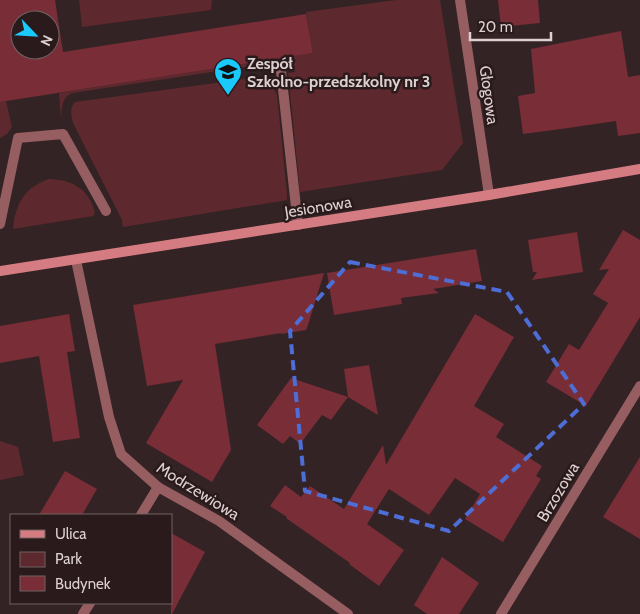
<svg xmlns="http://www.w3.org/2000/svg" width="640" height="614" viewBox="0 0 640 614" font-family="Cabin,sans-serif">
<rect width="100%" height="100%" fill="#342324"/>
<!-- green -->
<g fill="#5d292e">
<polygon points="79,0 212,0 211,10 82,27"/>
<polygon points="396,0 440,0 463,143 442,170 300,192 288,73 295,72 293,56 311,53 313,54 306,12"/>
<path d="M273,59L275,71L264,64L259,65L72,93C61,98 62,109 61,120L59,93Z"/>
<path d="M253,78C263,79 273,85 277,95L287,194V200L123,227L122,220L74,125C71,116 69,109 75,102Z"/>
<polygon points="6,101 12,127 7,134 0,138 0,102"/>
<path d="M49,179C73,180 89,189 95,213L93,216L13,229C15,204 25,187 49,179Z"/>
<polygon points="0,441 18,447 24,475 0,480"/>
</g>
<!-- building -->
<g fill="#782d37" fill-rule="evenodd">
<path d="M0,0H55L63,52L306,14L313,53L0,102ZM20,20H50V50H20Z"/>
<polygon points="498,0 538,0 540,23 501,27"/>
<polygon points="621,31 628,77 640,75 640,133 618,136 616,121 561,129 523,134 518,96 535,93 531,49"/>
<polygon points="623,230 640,240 640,317 586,406 546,382 569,344 579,350 608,303 593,294 609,269 599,270"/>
<polygon points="577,232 583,272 532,280 537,272 533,272 528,240"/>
<polygon points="476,249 482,281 433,289 439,293 401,298 402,304 334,315 327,273"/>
<polygon points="324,273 308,325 306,330 281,334 281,333 215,344 231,450 212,482 146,443 183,380 147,386 133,305"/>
<polygon points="69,314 75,351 67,352 80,438 53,442 39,356 0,363 0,326"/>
<polygon points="475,314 514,337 474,406 504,424 496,437 542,466 536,476 541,479 503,542 465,519 480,494 455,478 429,515 389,489 367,524 404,550 379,586 349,564 350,563 286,518 287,517 270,506 285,485 301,497 310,486 344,509 383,445 386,465"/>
<polygon points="369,365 378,415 348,397 344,369"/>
<polygon points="291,378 348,397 331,420 322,415 300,444 290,436 283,444 257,425"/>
<polygon points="640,457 640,539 603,517"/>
<polygon points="65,471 97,489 82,515 39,515"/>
<polygon points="171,533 205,552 172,614 171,614"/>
<polygon points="442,557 479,583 459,614 427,614 414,605"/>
</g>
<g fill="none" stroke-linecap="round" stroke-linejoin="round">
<!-- lane -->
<g stroke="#975e62" stroke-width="10">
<polyline points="281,71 298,225"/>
<polyline points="0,224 18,138 63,134 106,211"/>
</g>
<!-- street -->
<g stroke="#975e62" stroke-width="10">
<polyline points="460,0 489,195"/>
<polyline points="76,260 109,417 121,454 158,487 219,521 348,614"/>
<polyline points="141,515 158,487"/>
<polyline points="83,614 90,603"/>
<polyline points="501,614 640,386"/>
</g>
<!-- secondary -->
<polyline stroke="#d57b82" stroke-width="10" points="0,271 489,195 640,169"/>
</g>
<!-- marked area -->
<path fill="none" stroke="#4d6ed6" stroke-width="4" stroke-dasharray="10 6" stroke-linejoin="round" d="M350,262L507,292L584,404L449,531L305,491L290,331Z"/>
<!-- icons -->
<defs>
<symbol id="school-pin" viewBox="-11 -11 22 30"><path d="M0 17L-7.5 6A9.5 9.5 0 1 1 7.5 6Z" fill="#1bcafc" stroke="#2a1a1b"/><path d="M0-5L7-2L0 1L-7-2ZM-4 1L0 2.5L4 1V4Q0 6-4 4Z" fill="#111"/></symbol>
</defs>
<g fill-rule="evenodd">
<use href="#school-pin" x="212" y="56" width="32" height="43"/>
</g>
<g text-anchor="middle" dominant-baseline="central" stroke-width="5" stroke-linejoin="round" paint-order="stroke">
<!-- poi labels -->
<g font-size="16" font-weight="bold" fill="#dcd0d0" stroke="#2a1a1b" text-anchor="start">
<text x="247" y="63">Zespół<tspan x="247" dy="18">Szkolno-przedszkolny nr 3</tspan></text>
</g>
<!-- street labels -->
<g font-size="16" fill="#dcd0d0" stroke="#2a1a1b">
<text transform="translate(489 95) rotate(82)">Głogowa</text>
<text transform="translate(318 207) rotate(-9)">Jesionowa</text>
<text transform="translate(198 491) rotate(32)">Modrzewiowa</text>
<text transform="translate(558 492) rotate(-59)">Brzozowa</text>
</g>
</g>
<!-- legend -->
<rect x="10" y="514" width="162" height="90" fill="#2a1a1b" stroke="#716363"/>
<rect x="20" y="530" width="25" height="8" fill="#d57b82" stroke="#716363"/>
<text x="55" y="539" font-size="15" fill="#dcd0d0">Ulica</text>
<rect x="20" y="552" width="25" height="15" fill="#5d292e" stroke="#716363"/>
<text x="55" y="564" font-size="15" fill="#dcd0d0">Park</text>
<rect x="20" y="576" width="25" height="15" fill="#782d37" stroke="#716363"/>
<text x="55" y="589" font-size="15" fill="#dcd0d0">Budynek</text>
<!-- north arrow -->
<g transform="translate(35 35) rotate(115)"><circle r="24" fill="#2a1a1b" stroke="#716363"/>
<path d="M0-4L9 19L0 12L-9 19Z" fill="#1bcafc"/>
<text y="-8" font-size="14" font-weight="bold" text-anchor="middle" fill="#dcd0d0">N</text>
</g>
<!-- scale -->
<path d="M470 32v8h81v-8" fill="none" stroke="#dcd0d0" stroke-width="2.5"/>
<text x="478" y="32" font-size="15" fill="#dcd0d0" stroke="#2a1a1b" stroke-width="4" paint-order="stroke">20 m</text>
</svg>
